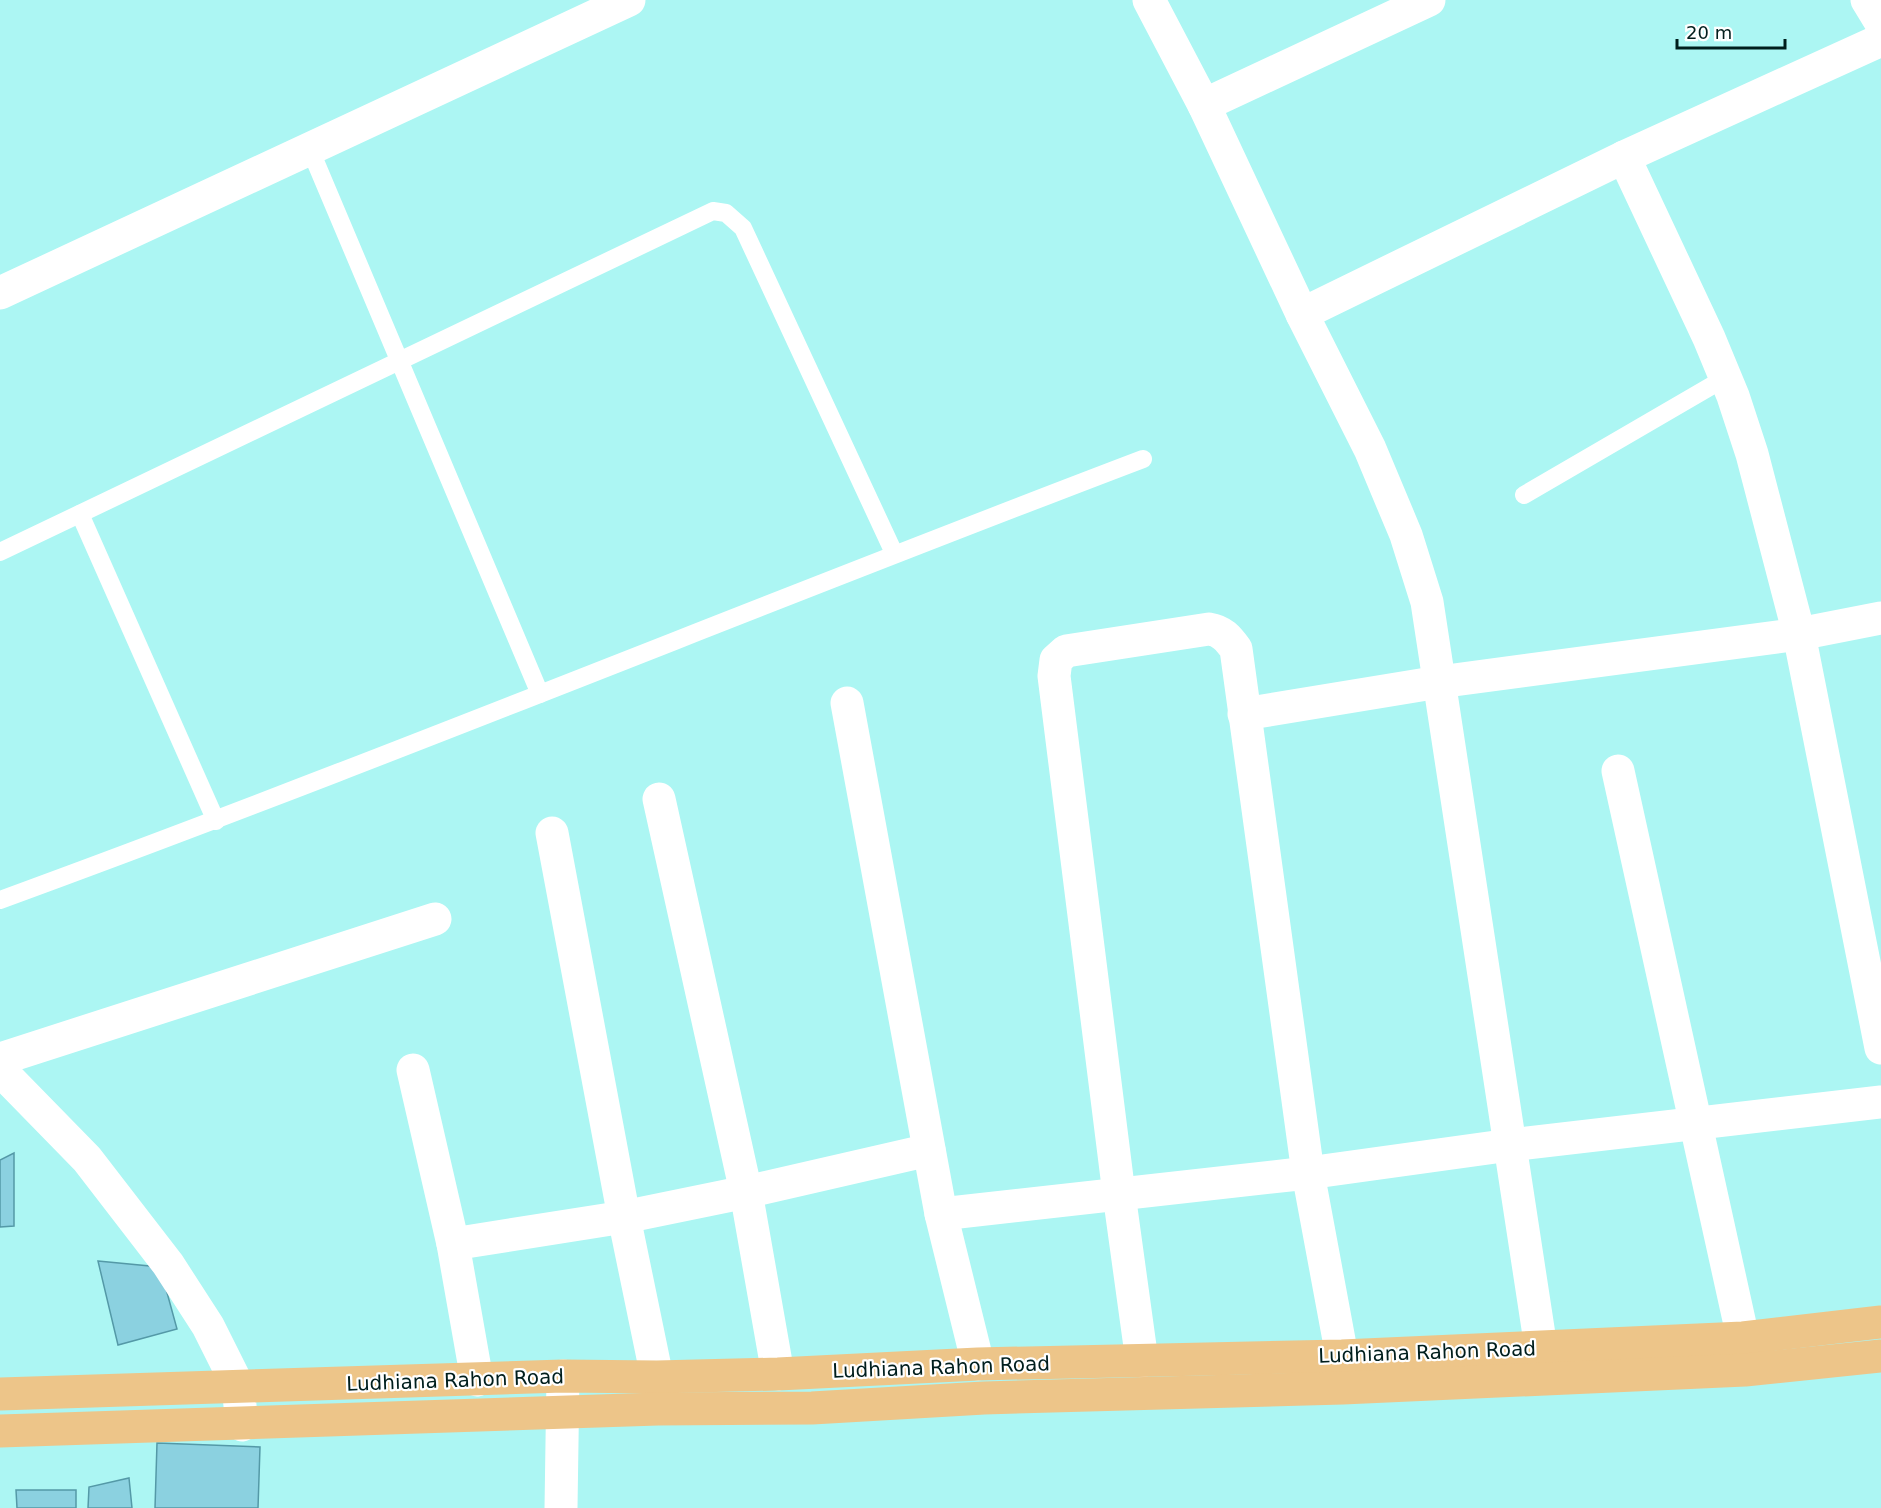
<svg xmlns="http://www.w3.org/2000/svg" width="1881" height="1508" viewBox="0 0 1881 1508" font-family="'DejaVu Sans',sans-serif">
<rect width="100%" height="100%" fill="#acf6f3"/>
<!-- building -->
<g fill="#8bd1e0" stroke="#5499a7" stroke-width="1.5">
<polygon points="14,1153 14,1226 0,1227 0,1160"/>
<polygon points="98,1261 160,1267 177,1329 118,1345"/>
<polygon points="157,1443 260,1447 258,1508 155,1508"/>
<polygon points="129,1478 132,1508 88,1508 89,1487"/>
<polygon points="16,1490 76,1490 76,1508 17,1508"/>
</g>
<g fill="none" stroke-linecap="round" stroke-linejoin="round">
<!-- service -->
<g stroke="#fff" stroke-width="18">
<polyline points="310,149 540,694"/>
<polyline points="1524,495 1725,378"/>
<polyline points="80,514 216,821"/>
<polyline points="0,552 713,211 726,213 743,228 894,553"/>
<path d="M0,900C383,760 761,604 1143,459"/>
</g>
<!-- minor -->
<g stroke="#fff" stroke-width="33">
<polyline points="1149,0 1204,105 1429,0"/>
<polyline points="1867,0 1881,23"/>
<polyline points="1204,105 1302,314 1370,449 1406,535 1427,602 1541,1348"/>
<polyline points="1624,157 1709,338 1733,396 1752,454 1799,634 1881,1048"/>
<polyline points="0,293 629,0"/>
<polyline points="1302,314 1624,157 1881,40"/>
<polyline points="847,703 941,1214 978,1364"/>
<polyline points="1244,714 1439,682 1799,634 1881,618"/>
<polyline points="1618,771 1743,1338"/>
<polyline points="659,799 746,1192 778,1374"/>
<polyline points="552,833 624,1217 657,1377"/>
<polyline points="0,1059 435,919"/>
<polyline points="0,1070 87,1159 168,1264 208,1326 238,1386 242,1425"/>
<polyline points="413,1070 453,1244 477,1380"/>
<polyline points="941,1214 1308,1173 1510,1145 1881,1102"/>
<polyline points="453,1244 624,1217 746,1192 929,1150"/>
<path d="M1142,1361L1119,1194L1054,676L1056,660L1066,651L1209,629C1222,631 1228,638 1236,649L1308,1173L1342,1356"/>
<polyline points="561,1508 563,1376"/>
</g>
<!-- primary -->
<g stroke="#edc589" stroke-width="33">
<polyline points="0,1394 563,1376 657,1377 778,1374 978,1364 1342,1356 1743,1338 1881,1322"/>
<polyline points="0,1431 658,1409 812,1408 984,1398 1343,1388 1745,1370 1881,1356"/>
</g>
</g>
<g text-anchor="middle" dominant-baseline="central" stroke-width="4.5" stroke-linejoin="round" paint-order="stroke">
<!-- street labels -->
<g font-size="20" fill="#001e1d" stroke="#fff">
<text transform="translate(1427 1352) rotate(-2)">Ludhiana Rahon Road</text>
<text transform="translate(941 1367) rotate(-2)">Ludhiana Rahon Road</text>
<text transform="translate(455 1380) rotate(-2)">Ludhiana Rahon Road</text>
</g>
</g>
<!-- scale -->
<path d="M1677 39v9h108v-9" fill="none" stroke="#001e1d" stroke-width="3"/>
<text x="1686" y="39" font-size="18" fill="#001e1d" stroke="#ffffff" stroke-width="4.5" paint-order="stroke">20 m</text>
</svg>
